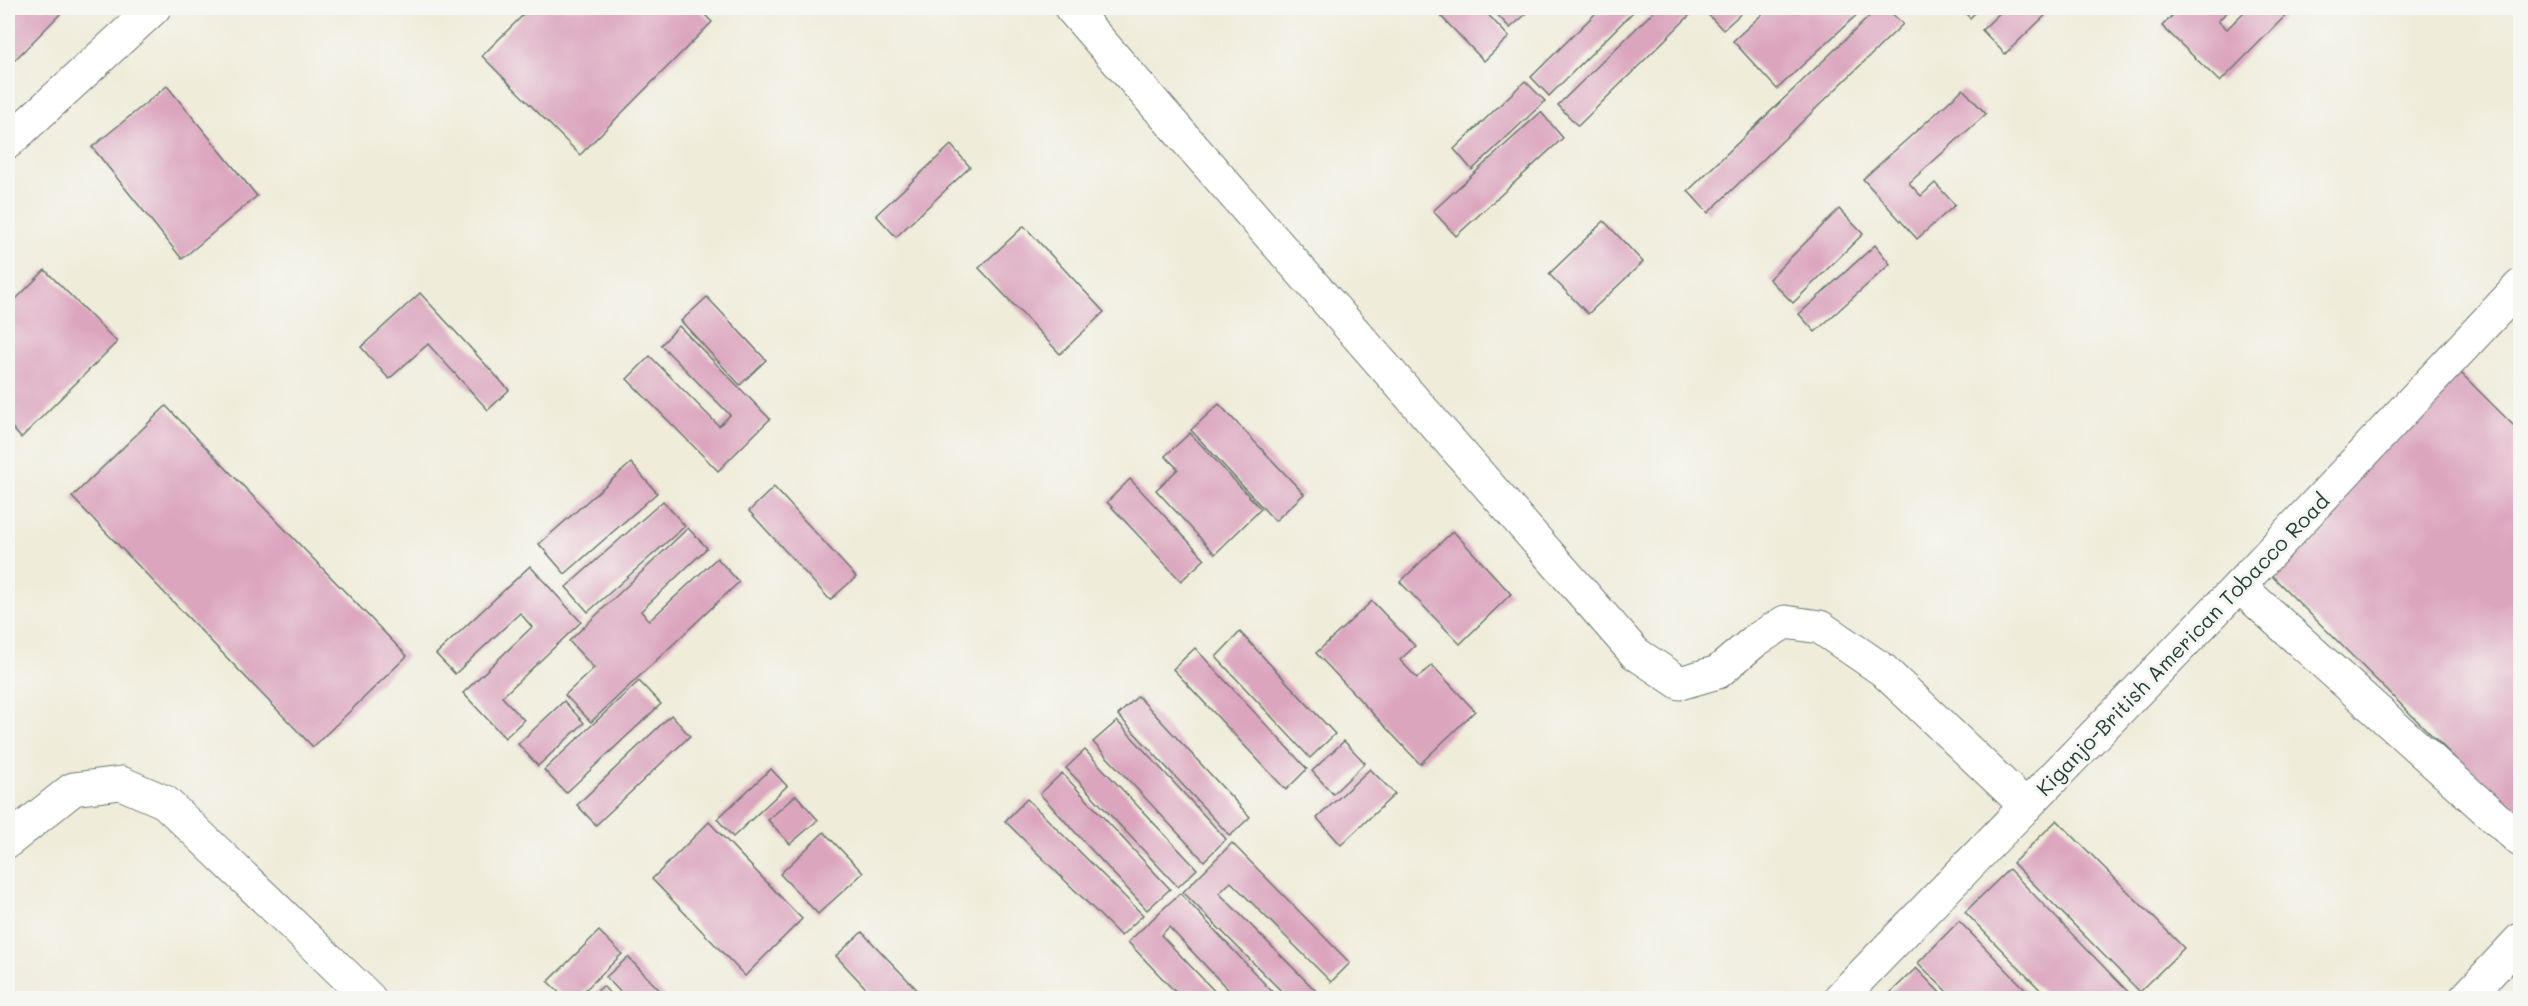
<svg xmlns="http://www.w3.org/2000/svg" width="2528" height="1006" viewBox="0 0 2528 1006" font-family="Mali,sans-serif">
<rect width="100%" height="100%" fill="#f6f6f2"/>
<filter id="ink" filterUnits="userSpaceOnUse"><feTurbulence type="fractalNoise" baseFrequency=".0167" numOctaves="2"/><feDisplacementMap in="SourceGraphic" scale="12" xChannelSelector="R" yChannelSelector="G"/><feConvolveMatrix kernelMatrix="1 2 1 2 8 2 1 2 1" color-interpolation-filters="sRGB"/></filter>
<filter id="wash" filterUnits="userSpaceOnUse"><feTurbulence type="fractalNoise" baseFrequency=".008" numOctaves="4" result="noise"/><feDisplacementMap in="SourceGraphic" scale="24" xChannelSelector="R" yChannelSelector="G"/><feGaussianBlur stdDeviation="1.35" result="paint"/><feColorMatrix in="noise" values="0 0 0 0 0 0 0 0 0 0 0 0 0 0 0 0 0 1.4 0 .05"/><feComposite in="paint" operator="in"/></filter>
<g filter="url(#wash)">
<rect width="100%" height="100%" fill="#efecda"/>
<g id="blocks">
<!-- building -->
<g fill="#dba5be">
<polygon points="8,8 66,8 8,67"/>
<polygon points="530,8 698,8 712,22 580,155 482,56"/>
<polygon points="1433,8 1482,8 1509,37 1484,61"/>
<polygon points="1491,8 1533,8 1510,28"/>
<polygon points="1601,8 1637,8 1549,96 1531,77"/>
<polygon points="1657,8 1697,8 1578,126 1558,105"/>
<polygon points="1704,8 1747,8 1723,30 1703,9"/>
<polygon points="1769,8 1864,8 1777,89 1733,41"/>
<polygon points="1878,8 1886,8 1903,24 1708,213 1688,191"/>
<polygon points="1960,8 1980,8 1970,18"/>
<polygon points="2005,8 2053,8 2005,54 1982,30"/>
<polygon points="2180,8 2231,8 2218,21 2227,29 2248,8 2293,8 2220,82 2162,26"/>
<polygon points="1525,81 1545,101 1472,170 1454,149"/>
<polygon points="167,86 257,196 182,259 92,147"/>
<polygon points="1963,89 1986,114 1909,183 1921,196 1935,183 1955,205 1917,239 1863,179"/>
<polygon points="1541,112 1563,138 1456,236 1433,211"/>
<polygon points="951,145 970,167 896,237 876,215"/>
<polygon points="1839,209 1863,234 1793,303 1769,279"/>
<polygon points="1604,221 1643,262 1588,314 1549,274"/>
<polygon points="1024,226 1104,312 1060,354 979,268"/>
<polygon points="1875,245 1890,264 1815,332 1799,314"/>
<polygon points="45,270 117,342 21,438 8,423 8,307"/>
<polygon points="420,293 509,390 488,410 428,344 389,379 361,347"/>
<polygon points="707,297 766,360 740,385 681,321"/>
<polygon points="679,326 770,419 718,471 627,379 650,356 719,426 730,415 661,345"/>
<polygon points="2458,370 2520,432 2520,823 2263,567"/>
<polygon points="1219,404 1304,494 1275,521 1191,430"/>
<polygon points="166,406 407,656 313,747 72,497"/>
<polygon points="1190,433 1261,509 1215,554 1156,490 1178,469 1165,456"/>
<polygon points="631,463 657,493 565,574 539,544"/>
<polygon points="1130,479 1205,559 1181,581 1107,502"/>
<polygon points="774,487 856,577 830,600 749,511"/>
<polygon points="663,501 685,526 588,612 566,587"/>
<polygon points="688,528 707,548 641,611 649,621 717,558 739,582 591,722 565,695 594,668 569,641"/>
<polygon points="1453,531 1511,594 1460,644 1400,582"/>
<polygon points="530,566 581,622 502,697 524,720 505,738 463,693 532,627 520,613 455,674 436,654"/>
<polygon points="1372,601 1415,646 1400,660 1417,678 1432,665 1475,711 1420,764 1316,653"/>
<polygon points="1240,632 1335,734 1310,758 1216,657"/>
<polygon points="1195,648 1307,769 1286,790 1173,669"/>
<polygon points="639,681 661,704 566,793 544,770"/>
<polygon points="1138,696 1250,817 1230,836 1118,715"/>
<polygon points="564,701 584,723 538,766 518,744"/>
<polygon points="671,715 690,736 596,825 577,805"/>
<polygon points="1117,721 1226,839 1204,861 1093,742"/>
<polygon points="1344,741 1365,763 1333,794 1312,771"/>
<polygon points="1085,750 1197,869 1178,887 1066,768"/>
<polygon points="771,769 787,786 733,837 717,819"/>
<polygon points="1370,769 1395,794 1341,845 1317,818"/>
<polygon points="1062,773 1170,889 1147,910 1040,794"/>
<polygon points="796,795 818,820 790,844 768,820"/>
<polygon points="1027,799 1143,915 1121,936 1005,821"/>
<polygon points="2057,820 2184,948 2140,992 2013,863"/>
<polygon points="709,822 802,919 745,976 652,879"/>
<polygon points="824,832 863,873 818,914 780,874"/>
<polygon points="1232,843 1350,963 1331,982 1231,882 1219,893 1319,994 1314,998 1288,998 1183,892"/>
<polygon points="2009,869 2134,998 2048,998 1965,912"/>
<polygon points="1180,893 1278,998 1236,998 1169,927 1161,935 1221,998 1181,998 1128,942"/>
<polygon points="1959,921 2034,998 1953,998 1918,963"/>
<polygon points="599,931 622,954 577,998 565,998 548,982"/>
<polygon points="862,932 925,998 875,998 836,956"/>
<polygon points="628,957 667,998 626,998 606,977"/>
<polygon points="1916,968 1945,998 1885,998"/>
<polygon points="603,986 614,998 589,998"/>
</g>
</g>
</g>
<g filter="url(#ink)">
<use href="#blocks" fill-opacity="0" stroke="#687a6e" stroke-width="1.5"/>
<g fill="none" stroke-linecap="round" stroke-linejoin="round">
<defs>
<g id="street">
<polyline points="1071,8 1635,653 1680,683 1718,672 1756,640 1785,622 1820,627 1883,670 2026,806"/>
<polyline points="8,142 154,8"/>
<polyline points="2239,586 2520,840"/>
<polyline points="8,841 73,789 121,783 165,802 369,998"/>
<polyline points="1840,998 2239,586 2520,286"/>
<polyline points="2466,998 2520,940"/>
</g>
</defs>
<!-- street casing -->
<use href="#street" stroke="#687a6e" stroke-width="35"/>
<!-- street -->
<use href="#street" stroke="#fff" stroke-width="33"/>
</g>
</g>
<g text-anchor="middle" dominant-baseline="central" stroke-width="6" stroke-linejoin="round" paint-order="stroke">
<!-- street labels -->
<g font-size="21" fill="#1f3d34" stroke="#f6f6f2">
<text transform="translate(2182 644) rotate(-46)">Kiganjo-British American Tobacco Road</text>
</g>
</g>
<!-- margin -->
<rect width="2528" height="1006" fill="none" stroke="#f6f6f2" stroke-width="30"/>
</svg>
